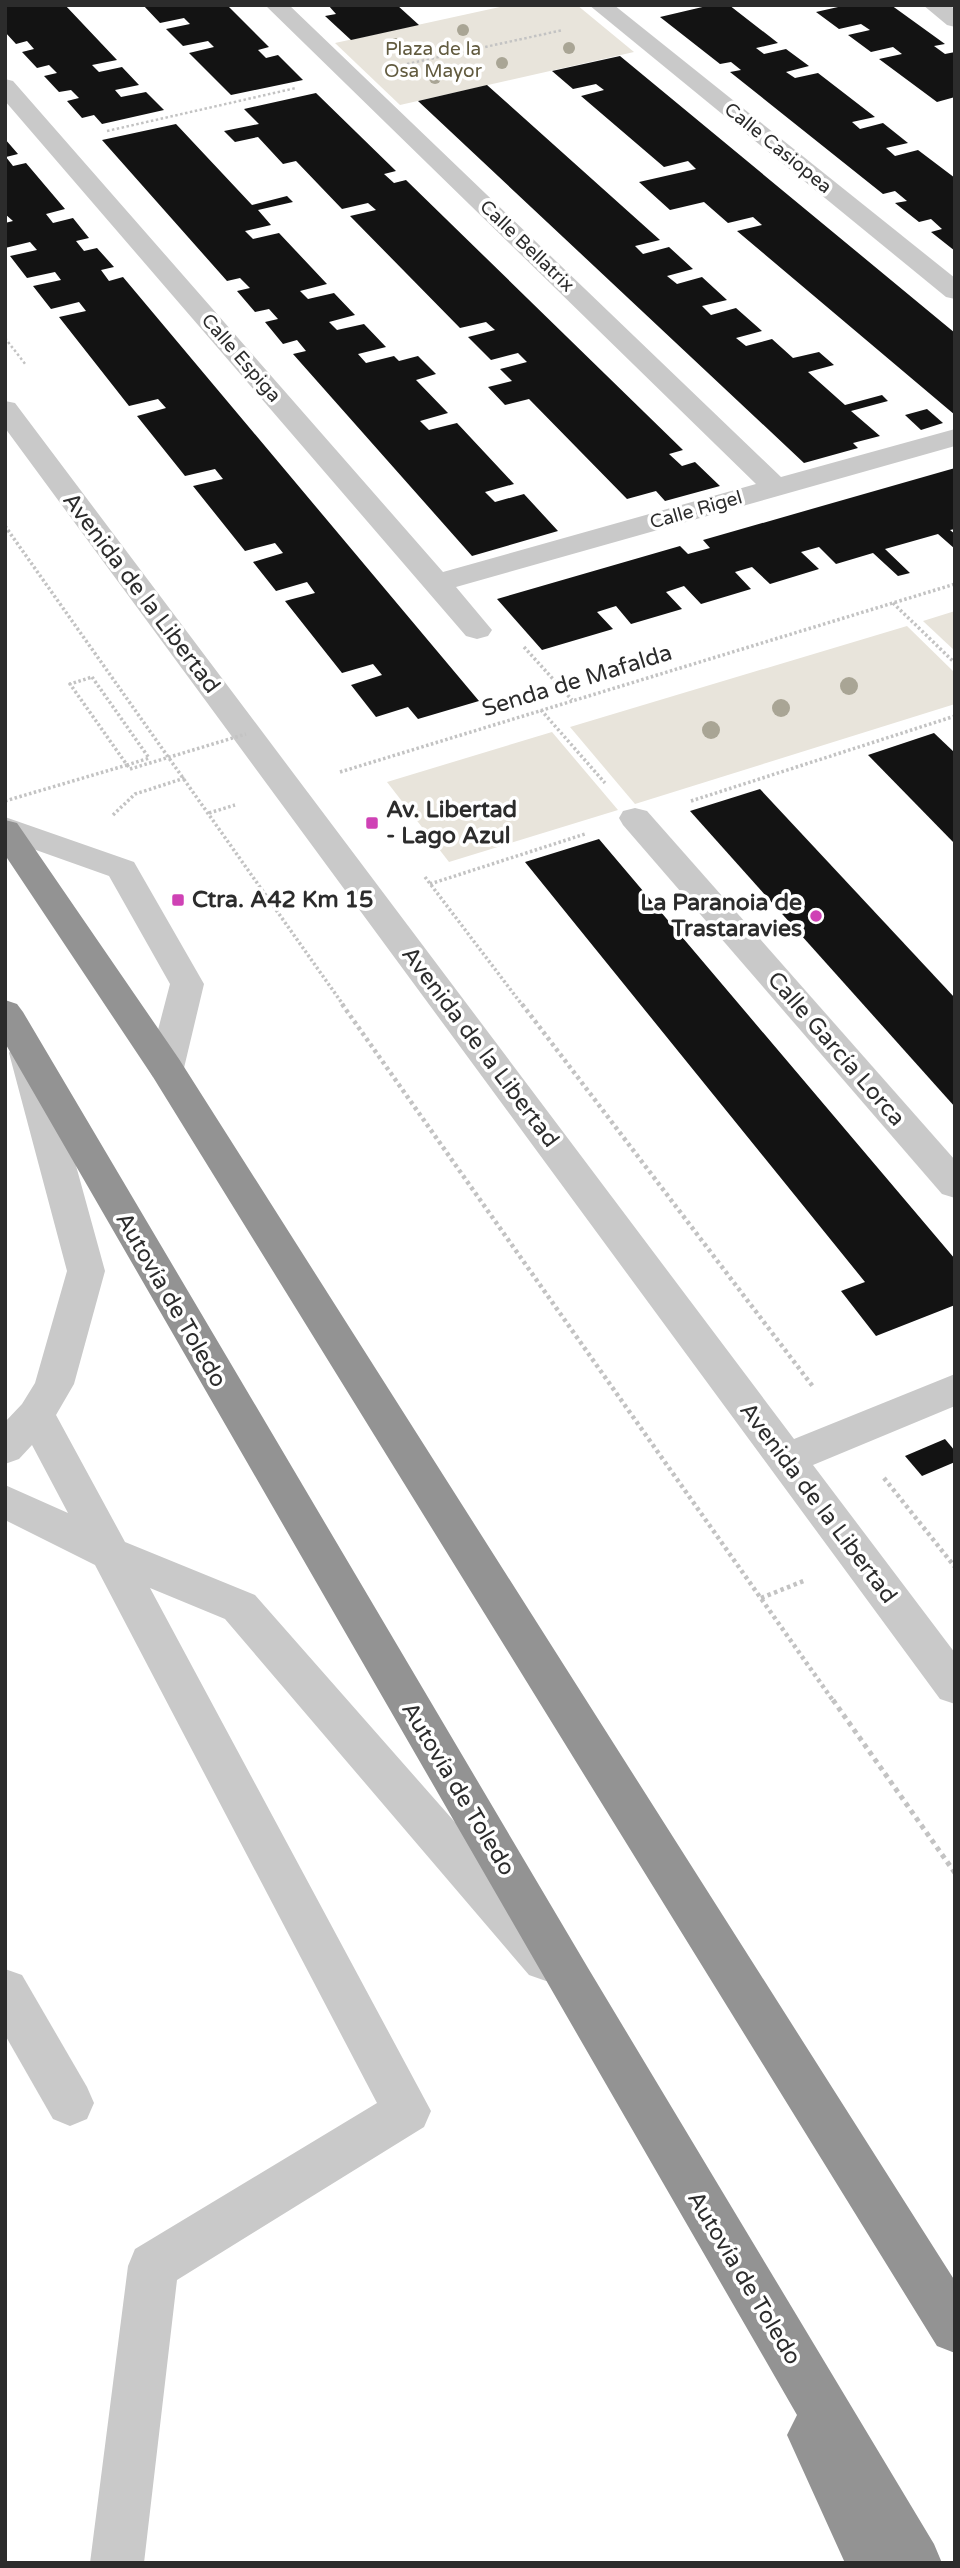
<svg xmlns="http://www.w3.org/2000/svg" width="960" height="2568" viewBox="0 0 960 2568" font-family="'Varela Round',sans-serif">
<rect width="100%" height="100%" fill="#fff"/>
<!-- green -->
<g fill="#e8e4db">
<polygon points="509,5 577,5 634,52 400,105 335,43"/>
<polygon points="955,611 955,651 923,621"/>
<polygon points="907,626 955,673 955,704 635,804 570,727"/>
<polygon points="552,732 618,810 449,862 387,782"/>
</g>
<!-- building -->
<g fill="#131313">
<polygon points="5,5 65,5 117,60 92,65 99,72 122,67 139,85 115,90 121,97 146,92 164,110 102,124 94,115 82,118 67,101 79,98 71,90 59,92 44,76 57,73 49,65 37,68 22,52 34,49 27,41 16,44 5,32"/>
<polygon points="143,5 227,5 269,47 258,50 266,58 278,55 303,80 231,95 189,53 214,47 208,41 183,46 166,29 190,24 184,18 160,23"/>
<polygon points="328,5 397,5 419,25 351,40 325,16 336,14"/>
<polygon points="711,5 729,5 778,43 756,48 764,54 786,49 809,66 786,72 795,78 818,73 875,117 852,122 860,129 883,123 908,143 886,148 895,156 918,150 955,178 955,251 931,232 942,229 931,219 919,222 895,203 907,201 895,191 883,194 730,72 741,70 731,62 720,64 660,17"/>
<polygon points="836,5 891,5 945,44 934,46 945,54 955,52 955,97 937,102 879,59 902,54 893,47 871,52 848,35 870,30 861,24 839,29 816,12 838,7"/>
<polygon points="620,56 955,333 955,415 737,231 762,225 753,217 728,223 704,202 670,210 639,182 696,169 688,161 664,167 581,96 604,90 596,84 573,89 552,71"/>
<polygon points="487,85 660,240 635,246 643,254 669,247 693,269 667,276 677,284 702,277 727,300 702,306 711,315 736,308 762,331 736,338 746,346 772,339 793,358 819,352 834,365 808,372 845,405 882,395 888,401 851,411 880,436 853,443 858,448 804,463 418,101"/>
<polygon points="316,93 396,171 384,174 394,183 406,180 683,450 669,454 682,466 695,462 720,486 665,501 656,491 627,499 529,399 505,405 488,387 512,381 500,369 527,362 518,353 491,360 468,337 495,330 486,322 460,328 350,216 376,210 368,203 342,209 296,161 283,164 258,137 235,142 224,131 259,124 244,109"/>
<polygon points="176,124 252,205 287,196 293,202 258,210 271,225 245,231 253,239 279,233 327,284 300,291 308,299 334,293 355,315 329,322 337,330 364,324 386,347 358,354 366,363 394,356 399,361 418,356 436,374 416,380 448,413 420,421 429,430 457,423 514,484 485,492 495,502 524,494 558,531 472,556 293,354 306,351 297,340 283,344 265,322 278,319 269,309 255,312 237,291 250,288 240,278 227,281 102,140"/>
<polygon points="5,139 18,154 6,157 13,166 26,163 65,209 46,214 53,223 73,218 89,238 76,241 84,251 97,248 114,267 101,270 109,281 123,277 479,701 418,719 408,707 376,717 351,685 382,675 373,664 342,673 285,601 315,593 307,582 276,591 253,562 283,553 275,543 245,551 193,486 223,479 215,469 185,476 137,416 166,408 158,399 129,406 59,317 86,311 79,302 51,309 33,286 61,280 55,272 27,278 10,256 37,250 30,242 5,248 5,223 13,221 5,214"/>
<polygon points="927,409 943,423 921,430 905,415"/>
<polygon points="955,468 955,529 950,530 955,534 955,549 938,534 885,549 910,573 898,576 873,553 836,564 819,547 801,552 819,569 770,584 752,567 735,572 751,589 701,604 684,586 666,592 682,609 631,624 616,606 597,612 613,629 542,650 497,599 680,546 688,554 710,548 703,540"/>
<polygon points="934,733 955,753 955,844 868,755"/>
<polygon points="760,789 955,998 955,1107 690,811"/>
<polygon points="599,839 955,1259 955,1305 876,1336 841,1291 865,1282 525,862"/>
<polygon points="945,1439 955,1451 955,1462 922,1476 905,1456"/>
</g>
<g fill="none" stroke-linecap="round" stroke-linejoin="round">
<!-- path-far3 -->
<g stroke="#c3c3c3" stroke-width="2.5" stroke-dasharray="2.5 2.5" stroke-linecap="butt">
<polyline points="407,64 563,30"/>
<polyline points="107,131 296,88"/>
<polyline points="5,338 26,365"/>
</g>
<!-- path-far2 -->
<g stroke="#c3c3c3" stroke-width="3.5" stroke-dasharray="2.5 2.5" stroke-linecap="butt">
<polyline points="5,526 344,1006"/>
<polyline points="893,603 955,663"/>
<polyline points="524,647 572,700"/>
<polyline points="541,710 605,783"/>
<polyline points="340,772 955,584"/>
<polyline points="691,801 955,716"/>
<polyline points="209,813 235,805"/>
<polyline points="113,815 135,794 185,778"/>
<polyline points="425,877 523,1006"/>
<polyline points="430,884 585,834"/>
</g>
<!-- path-far1 -->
<g stroke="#c3c3c3" stroke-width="4.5" stroke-dasharray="3.5 3.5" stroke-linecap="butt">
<polyline points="342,1004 834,1702"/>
<polyline points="522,1004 814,1388"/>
<polyline points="884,1478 955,1567"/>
<polyline points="761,1598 806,1580"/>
</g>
<!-- path -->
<polyline stroke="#c3c3c3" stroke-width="5" stroke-dasharray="4.5 4.5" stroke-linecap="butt" points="833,1700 955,1873"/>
<!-- minor -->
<g fill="#c9c9c9" fill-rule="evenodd">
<polygon points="265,5 289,5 781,477 955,429 955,446 456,587 492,630 488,636 477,639 466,636 5,101 5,79 13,81 443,572 756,484"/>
<polygon points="589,5 614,5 955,278 955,299 946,297"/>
<polygon points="923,5 949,5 955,9 955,27 947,25"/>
<polygon points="5,401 15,403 794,1439 955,1374 955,1406 813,1465 955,1653 955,1704 940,1699 5,428"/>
<polygon points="635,808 647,811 955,1160 955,1198 942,1194 623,825 619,818 623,811"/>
<polygon points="5,817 134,862 204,984 184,1068 179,1077 166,1080 153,1077 148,1068 170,984 109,876 5,839"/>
<polygon points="27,1041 40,1044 45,1053 105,1271 74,1384 56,1415 125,1542 255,1595 563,1945 569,1960 563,1975 546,1981 529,1975 225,1619 150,1588 431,2111 424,2127 177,2280 144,2563 90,2563 128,2266 135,2249 377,2103 95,1565 5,1520 5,1485 68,1513 32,1445 19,1459 5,1464 5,1422 22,1404 35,1383 67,1271 9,1053 14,1044"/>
<polygon points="5,1969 22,1975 87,2087 94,2103 87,2119 70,2126 53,2119 5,2035"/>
</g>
<!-- highway -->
<g fill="#939393" fill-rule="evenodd">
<polygon points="5,820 17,823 179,1059 955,2281 955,2353 937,2346 153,1077 5,855"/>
<polygon points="5,1000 17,1004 23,1012 588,1968 934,2544 942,2563 845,2563 787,2435 797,2415 5,1043"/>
</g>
<!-- path-bridge -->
<g stroke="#c3c3c3" stroke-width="3.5" stroke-dasharray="2.5 2.5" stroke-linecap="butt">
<polygon points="92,677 149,758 127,765 70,684"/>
<polyline points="127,765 130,769 246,734"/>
<polyline points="5,801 127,765"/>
</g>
</g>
<!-- trees -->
<g fill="#a9a595">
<circle cx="463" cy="30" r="6"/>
<circle cx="396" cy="44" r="6"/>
<circle cx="569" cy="48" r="6"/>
<circle cx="502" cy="63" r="6"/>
<circle cx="435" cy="78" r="6"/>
<circle cx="849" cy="686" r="9"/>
<circle cx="781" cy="708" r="9"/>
<circle cx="711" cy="730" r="9"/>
</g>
<!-- markers -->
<g fill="#cf42b5" stroke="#fff" stroke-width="2.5">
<rect x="365" y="816" width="14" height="14" rx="3.5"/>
<rect x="171" y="893" width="14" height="14" rx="3.5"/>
<circle cx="816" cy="916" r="7"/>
</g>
<g text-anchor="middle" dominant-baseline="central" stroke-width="7" stroke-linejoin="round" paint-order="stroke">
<!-- far-park labels -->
<g font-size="19" fill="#625b3f" stroke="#fff">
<text x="433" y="49">Plaza de la<tspan x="433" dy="22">Osa Mayor</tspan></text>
</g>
<!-- far-street labels -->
<g font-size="19" fill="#2c2c2c" stroke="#fff">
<text transform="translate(778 148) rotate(39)">Calle Casiopea</text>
<text transform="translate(527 246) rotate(44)">Calle Bellatrix</text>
<text transform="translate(241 358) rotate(49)">Calle Espiga</text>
<text transform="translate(696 510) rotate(-16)">Calle Rigel</text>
</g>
<!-- street labels -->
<g font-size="23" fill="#2c2c2c" stroke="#fff">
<text transform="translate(141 593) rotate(53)">Avenida de la Libertad</text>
<text transform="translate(577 681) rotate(-17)">Senda de Mafalda</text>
<text transform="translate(480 1047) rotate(53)">Avenida de la Libertad</text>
<text transform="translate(836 1049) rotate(49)">Calle García Lorca</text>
<text transform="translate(171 1300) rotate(60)">Autovía de Toledo</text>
<text transform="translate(818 1503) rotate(53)">Avenida de la Libertad</text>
<text transform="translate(458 1789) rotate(59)">Autovía de Toledo</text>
<text transform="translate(744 2278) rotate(59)">Autovía de Toledo</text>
</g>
<!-- poi labels -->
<g font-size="23" font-weight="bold" fill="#2c2c2c" stroke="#fff" text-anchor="start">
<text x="386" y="810">Av. Libertad<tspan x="386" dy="26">- Lago Azul</tspan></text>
<text x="192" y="900">Ctra. A42 Km 15</text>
<text x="802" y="903" text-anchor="end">La Paranoia de<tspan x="802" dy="26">Trastaravies</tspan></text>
</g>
</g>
<!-- border -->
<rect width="960" height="2568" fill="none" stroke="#2c2c2c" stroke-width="14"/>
</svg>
